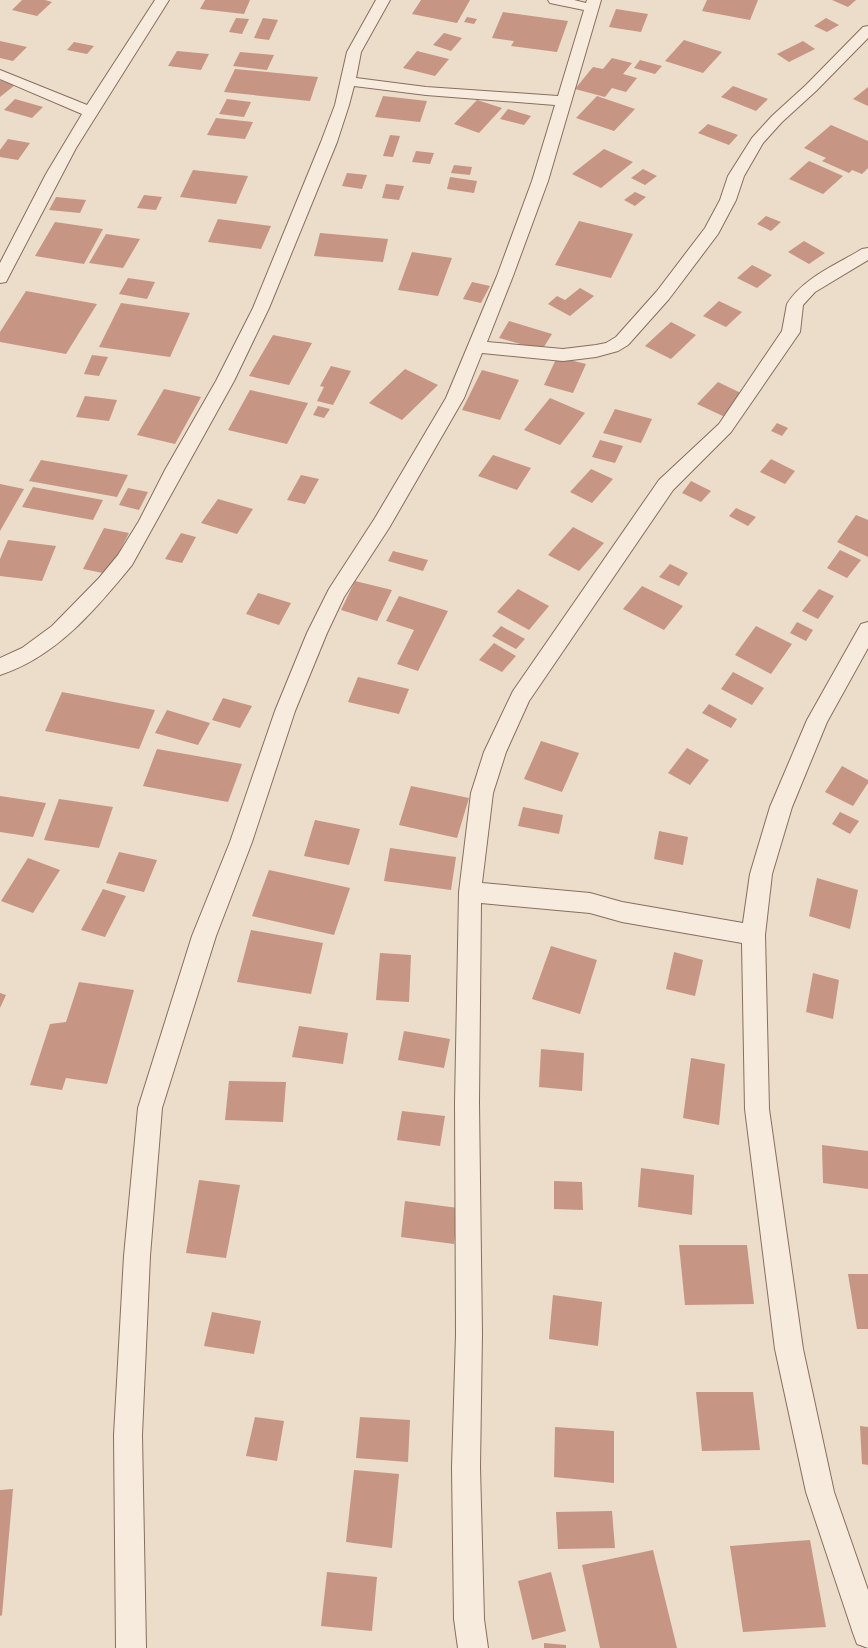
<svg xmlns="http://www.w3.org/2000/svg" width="868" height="1648" viewBox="0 0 868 1648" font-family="'PT Serif',serif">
<rect width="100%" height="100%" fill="#ecdcca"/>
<!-- building -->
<g fill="#c69583">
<polygon points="22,0 45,0 52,2 37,16 12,10"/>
<polygon points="205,0 250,0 244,14 200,9"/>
<polygon points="421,0 470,0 457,23 412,14"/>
<polygon points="707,0 758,0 750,20 702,11"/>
<polygon points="832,0 856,0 848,7"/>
<polygon points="616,9 648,14 641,32 609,27"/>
<polygon points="503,12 568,21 557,52 511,46 514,41 492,38"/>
<polygon points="467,17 477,19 474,24 464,22"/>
<polygon points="236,18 249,19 242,34 229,32"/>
<polygon points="263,18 278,20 269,40 254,38"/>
<polygon points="826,18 839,25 827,32 814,26"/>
<polygon points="444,33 462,38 451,51 433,45"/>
<polygon points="684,40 722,52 703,73 665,61"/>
<polygon points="0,41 27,47 13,61 0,58"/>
<polygon points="803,41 815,49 789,62 777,54"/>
<polygon points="74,42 94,46 87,54 67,50"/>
<polygon points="177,51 209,54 201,70 168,66"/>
<polygon points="417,51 449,59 435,76 403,68"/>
<polygon points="240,52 274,55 267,70 233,66"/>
<polygon points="612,58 632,63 623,74 637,78 626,92 612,88 605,97 575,89 593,67 603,69"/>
<polygon points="640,60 662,66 655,74 634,68"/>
<polygon points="235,69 318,77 310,101 224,92"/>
<polygon points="0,80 15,85 0,97"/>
<polygon points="733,86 768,99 756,111 721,97"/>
<polygon points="868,87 868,106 853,99"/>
<polygon points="383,96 427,101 420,122 375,117"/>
<polygon points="597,96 635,109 614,131 576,118"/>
<polygon points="15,99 43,107 32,118 4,110"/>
<polygon points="227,99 251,102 244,117 219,114"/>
<polygon points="477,100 502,108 479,133 454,124"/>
<polygon points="508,109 531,116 524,125 500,119"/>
<polygon points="216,118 253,122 245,139 207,135"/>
<polygon points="708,124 738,135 729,145 698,133"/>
<polygon points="831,125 868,141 868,168 862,174 852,170 849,173 822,161 826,158 804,148"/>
<polygon points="390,135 400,136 393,157 383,156"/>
<polygon points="8,139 30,143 18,160 0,157 0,150"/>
<polygon points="604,149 633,162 601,188 572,174"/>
<polygon points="416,151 434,153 430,164 412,162"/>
<polygon points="809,161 843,176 823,194 789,179"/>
<polygon points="454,165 472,167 470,175 451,173"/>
<polygon points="643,169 657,176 645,185 631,178"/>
<polygon points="193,170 248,176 236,204 180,197"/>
<polygon points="347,173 367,175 362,189 342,186"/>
<polygon points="450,177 477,181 474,193 447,189"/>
<polygon points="386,184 404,186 399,200 382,198"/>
<polygon points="635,192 646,197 635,206 624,200"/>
<polygon points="144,195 162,197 156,210 137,208"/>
<polygon points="56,197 86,200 80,213 49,210"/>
<polygon points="766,216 781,222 771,231 757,224"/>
<polygon points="218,219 271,226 261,249 208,242"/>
<polygon points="579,221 633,234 611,278 555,265"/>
<polygon points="55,222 103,229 84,264 35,256"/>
<polygon points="320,233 388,239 383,262 314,256"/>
<polygon points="106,234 140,239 123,268 89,263"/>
<polygon points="804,241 825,253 809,264 788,252"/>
<polygon points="412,252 452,258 438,296 398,290"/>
<polygon points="752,265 772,275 757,288 737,278"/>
<polygon points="128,278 155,282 147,299 119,294"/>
<polygon points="472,282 490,286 481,303 463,299"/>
<polygon points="580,288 594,296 570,316 548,304 557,296 565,300"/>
<polygon points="26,291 97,304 66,354 0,342 0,332"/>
<polygon points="719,301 742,312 726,327 703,316"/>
<polygon points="121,303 190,313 170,357 99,347"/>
<polygon points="509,321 552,334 542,350 499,338"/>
<polygon points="671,322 696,335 671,359 645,346"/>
<polygon points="273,335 312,343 289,385 249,376"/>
<polygon points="92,355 108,357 99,376 84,374"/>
<polygon points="557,357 586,364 573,393 544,385"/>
<polygon points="331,366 351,371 333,405 317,401 324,387 320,386"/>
<polygon points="405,369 438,385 402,420 369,403"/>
<polygon points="482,370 519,380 500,420 462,410"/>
<polygon points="718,382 745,395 725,417 697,404"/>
<polygon points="164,389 201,397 175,444 137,435"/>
<polygon points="250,390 308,403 287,444 228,430"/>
<polygon points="85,396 117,400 109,421 76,417"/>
<polygon points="550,398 585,413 560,445 524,430"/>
<polygon points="318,406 330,409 324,418 313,415"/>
<polygon points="615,409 652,419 641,443 603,433"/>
<polygon points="777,423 788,428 782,436 771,431"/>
<polygon points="600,440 623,446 615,463 592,457"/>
<polygon points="493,455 531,468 517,490 478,476"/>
<polygon points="771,459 795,471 785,484 760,472"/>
<polygon points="41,460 128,475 117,497 29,481"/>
<polygon points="591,469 613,479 592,503 570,492"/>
<polygon points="301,475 319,479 305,504 287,500"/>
<polygon points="691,481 711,491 701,502 682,493"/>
<polygon points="0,484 24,489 0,531"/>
<polygon points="33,487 103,500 93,520 22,507"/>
<polygon points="128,488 148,492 139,510 119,505"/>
<polygon points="218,499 253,509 237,534 201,523"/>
<polygon points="736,508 756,517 748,526 729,516"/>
<polygon points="856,515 868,520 868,557 837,542"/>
<polygon points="573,527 604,543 579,571 548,555"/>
<polygon points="104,528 129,533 108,574 83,569"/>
<polygon points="181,533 196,537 182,563 165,559"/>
<polygon points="8,540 56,546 42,581 0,576 0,559"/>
<polygon points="840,550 861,560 847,578 827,568"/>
<polygon points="393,551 428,560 423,571 388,561"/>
<polygon points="670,564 688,573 679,586 659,577"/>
<polygon points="355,581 392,590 377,621 341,610"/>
<polygon points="642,586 683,606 664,630 623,609"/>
<polygon points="518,589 549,606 529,630 497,612"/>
<polygon points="819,589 834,596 818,619 802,611"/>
<polygon points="258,593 291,603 279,625 246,614"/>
<polygon points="399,596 448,611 418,671 397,664 414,630 386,621"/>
<polygon points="797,622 813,630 806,641 790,633"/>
<polygon points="501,626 525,639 516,649 492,636"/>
<polygon points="756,626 792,644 771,674 735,655"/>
<polygon points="494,643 516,656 502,672 479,660"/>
<polygon points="733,672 764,688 752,705 721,689"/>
<polygon points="358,677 409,689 399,714 348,702"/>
<polygon points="62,692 155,710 139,749 45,731"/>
<polygon points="223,698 252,706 240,728 212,720"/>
<polygon points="709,704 737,719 731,728 702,713"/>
<polygon points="167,710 210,723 198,745 155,733"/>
<polygon points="541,741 579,753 562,792 524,779"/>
<polygon points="687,748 709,760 690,785 668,773"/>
<polygon points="157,749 242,764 228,802 143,786"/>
<polygon points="842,766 868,780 868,783 853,806 825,792"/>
<polygon points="411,786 469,798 457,838 399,825"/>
<polygon points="0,796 46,803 33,837 0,832"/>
<polygon points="59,799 113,807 99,848 44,840"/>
<polygon points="523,807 563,815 559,834 518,826"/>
<polygon points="840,812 859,821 850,834 832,824"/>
<polygon points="315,820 360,829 349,865 304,856"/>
<polygon points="659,831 688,837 683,865 654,859"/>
<polygon points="390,848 456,857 451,890 384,881"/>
<polygon points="119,852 157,860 144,892 106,883"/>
<polygon points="28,858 60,870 33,913 1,901"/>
<polygon points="269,870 350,888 334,935 252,916"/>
<polygon points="817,878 858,890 850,929 809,916"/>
<polygon points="103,889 126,896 105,937 81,930"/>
<polygon points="251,930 323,943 311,994 237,982"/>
<polygon points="551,946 597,960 580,1014 532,999"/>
<polygon points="674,952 703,960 695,996 666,989"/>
<polygon points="380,953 411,955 409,1002 376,1000"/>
<polygon points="813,973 839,980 833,1019 806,1012"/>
<polygon points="79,982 134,990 107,1084 66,1078 62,1090 30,1085 50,1024 66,1022"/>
<polygon points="0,993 6,995 0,1008"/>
<polygon points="299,1026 348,1033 343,1064 292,1057"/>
<polygon points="404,1031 450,1039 444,1068 398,1060"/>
<polygon points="541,1049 584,1053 582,1091 539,1087"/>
<polygon points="691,1058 725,1064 719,1125 683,1118"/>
<polygon points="229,1081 286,1082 283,1122 225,1120"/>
<polygon points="402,1111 445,1116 440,1146 397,1140"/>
<polygon points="822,1145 868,1151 868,1189 823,1183"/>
<polygon points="641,1168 694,1175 692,1215 638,1207"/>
<polygon points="199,1180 240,1185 226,1258 186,1253"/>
<polygon points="554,1181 582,1182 583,1210 554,1209"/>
<polygon points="405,1201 458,1208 454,1244 401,1237"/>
<polygon points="679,1245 747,1245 754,1304 685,1305"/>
<polygon points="848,1274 868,1274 868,1329 857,1329"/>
<polygon points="553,1295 602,1302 598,1346 549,1339"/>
<polygon points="212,1312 261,1321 254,1354 204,1346"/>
<polygon points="696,1392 753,1392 760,1450 702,1451"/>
<polygon points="255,1417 284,1421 277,1461 246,1456"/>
<polygon points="360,1417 410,1420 408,1462 356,1458"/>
<polygon points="860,1426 868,1427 868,1465 862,1464"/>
<polygon points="555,1427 614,1431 614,1483 554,1477"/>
<polygon points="354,1470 399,1474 392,1548 346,1542"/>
<polygon points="13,1489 2,1615 0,1616 0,1490"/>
<polygon points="612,1511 615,1548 558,1549 556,1512"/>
<polygon points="810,1540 826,1627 743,1632 730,1546"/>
<polygon points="653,1550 677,1648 600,1648 582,1565"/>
<polygon points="327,1572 377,1577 372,1631 321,1626"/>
<polygon points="551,1572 566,1631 532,1640 518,1581"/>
<polygon points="544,1643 566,1645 566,1648 544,1648"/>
</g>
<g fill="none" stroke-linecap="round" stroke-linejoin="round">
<defs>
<g id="minor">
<polygon points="155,0 169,0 76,148 8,278 6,282 0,283 0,263 46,174 82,114 0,79 0,70 87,105"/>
<path d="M376,0H390L361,52L356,78L426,87L558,96L584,10L550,3L548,0H574L586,3L587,0H601L548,181L513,276L487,342L563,349L596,345L606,343L616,337L657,291L705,228L720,200L728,176L752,138L772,116L806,85L863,27L868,26V38L816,91L782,122L763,143L744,176L736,200L718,234L669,299L628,345L618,351L596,357L563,361L482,353L464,398L389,528L344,597L327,633L295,711L252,842L216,936L162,1108L150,1256L142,1435L146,1648H116L114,1435L124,1256L138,1108L192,936L230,842L275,711L307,633L329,589L375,518L446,398L497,276L532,181L555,105L426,95L354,86L349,105L337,142L269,308L234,381L132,565C95,610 56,657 0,675V658L22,648L52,626L99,578L118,555L139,521L165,470L216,381L253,308L321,142L335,105L347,52Z"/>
<path d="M868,248V260L815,292L803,305L800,332L731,432L673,490L529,701L506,752L493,793L482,883L590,893L622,902L743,923L750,874L770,807L807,720L861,624L868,622V648L827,722L792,807L772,874L765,935L769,1109L803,1349L834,1492L868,1590V1648L857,1644L853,1633L806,1492L775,1349L745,1109L742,943L622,922L590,913L481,903L479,1103L482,1334L480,1467L484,1619L488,1648H458L454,1619L452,1467L456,1334L455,1103L459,892L471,793L484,752L513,691L659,480L719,424L782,331L787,304C803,278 836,265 862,249Z"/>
</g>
</defs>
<!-- minor casing -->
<use href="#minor" stroke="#876f60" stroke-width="2"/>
<!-- minor -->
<use href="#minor" fill="#f7ebdd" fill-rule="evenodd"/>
</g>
</svg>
